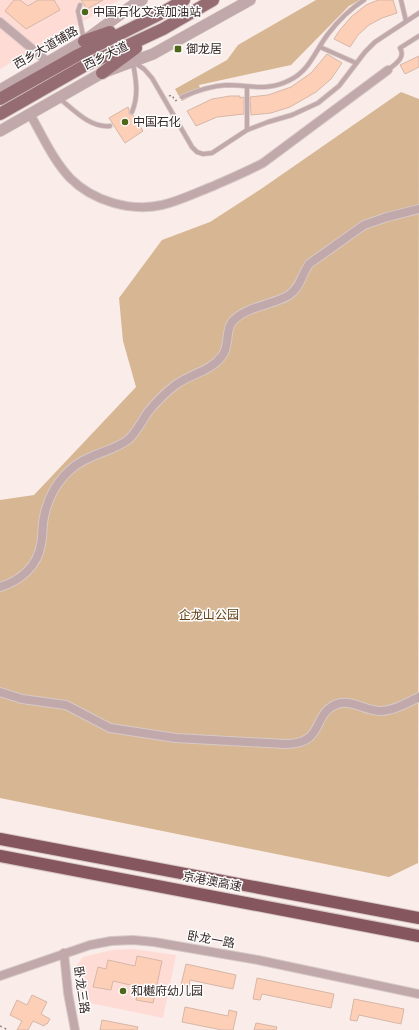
<svg xmlns="http://www.w3.org/2000/svg" width="419" height="1030" viewBox="0 0 419 1030" font-family="'Source Sans 3','Noto Sans SC',sans-serif">
<rect width="100%" height="100%" fill="#faece9"/>
<!-- built -->
<g fill="#ffdbd5">
<polygon points="0,0 120,0 37,48 0,16"/>
<polygon points="0,28 29,52 0,69"/>
<polygon points="133,949 176,955 163,1018 80,1001 76,967 83,957 112,950"/>
</g>
<!-- green -->
<g fill="#d7b693">
<polygon points="316,0 360,0 349,6 291,65 199,85 201,91 182,101 175,89 227,60 238,45"/>
<polygon points="401,92 419,99 418,863 389,877 0,798 0,500 34,495 136,387 123,341 119,298 162,240 210,222 261,189"/>
</g>
<!-- building -->
<g fill="#fecfb7" stroke="#d5b7a8">
<polygon points="14,0 20,0 28,6 38,0 54,0 60,10 26,29 5,11"/>
<polygon points="81,0 103,0 87,9"/>
<polygon points="378,0 393,0 397,13 382,18 369,25 358,35 350,47 334,39 339,31 351,17 366,5"/>
<polygon points="327,54 342,63 331,79 316,92 290,107 271,113 251,115 250,97 268,95 291,87 311,73"/>
<polygon points="419,56 419,67 405,74 400,65"/>
<polygon points="230,96 240,96 240,98 244,97 244,114 217,117 196,126 187,111 212,99"/>
<polygon points="128,107 129,109 129,114 133,115 143,131 125,143 109,118"/>
<polygon points="137,956 162,961 153,1003 136,1000 139,987 113,981 111,990 93,987 98,967 106,969 108,960 135,966"/>
<polygon points="186,964 236,975 233,989 190,980 189,986 181,985"/>
<polygon points="257,978 334,994 331,1008 262,994 260,1000 253,999"/>
<polygon points="32,995 47,1002 41,1014 50,1019 47,1024 45,1024 44,1026 33,1021 28,1030 17,1030 22,1021 10,1015 17,1000 27,1005"/>
<polygon points="354,999 404,1009 401,1024 359,1015 357,1021 350,1020"/>
<polygon points="185,1007 228,1016 229,1010 237,1012 233,1030 222,1030 182,1022"/>
<polygon points="102,1020 138,1027 137,1030 100,1030"/>
<polygon points="256,1023 277,1027 276,1030 254,1030"/>
</g>
<g fill="none" stroke-linecap="round" stroke-linejoin="round">
<defs>
<g id="service">
<polyline points="401,0 406,21"/>
<polyline points="80,5 78,11 84,40"/>
<polyline points="320,47 356,63"/>
<polyline points="135,63 144,69 152,78 192,147 197,152 203,154 212,153 247,130 268,122 292,115 318,103 339,86 365,52 375,42 419,13"/>
<path d="M388,70C395,64 406,58 400,48L419,36"/>
<polyline points="247,87 247,130"/>
<path d="M182,97C196,91 211,86 226,85C250,85 267,92 290,80C310,70 315,51 328,34C338,21 350,9 364,0"/>
<path d="M59,98C74,110 90,128 110,126"/>
<path d="M132,112C139,95 136,80 133,63"/>
</g>
<g id="minor">
<polyline points="0,22 48,62"/>
<path d="M30,114C42,135 53,160 70,178C93,201 130,212 162,205C179,201 195,193 211,187C229,179 246,172 263,163L388,70"/>
<path d="M0,587C20,581 38,566 41,544C43,535 42,525 44,517C47,502 54,487 64,476C71,468 81,461 91,457C104,451 118,448 129,439C137,431 142,421 148,412C156,402 164,394 174,386C189,374 210,372 222,356C230,346 225,331 232,322C245,306 274,305 289,295C300,288 302,274 309,264L364,225L387,217L419,209"/>
<path d="M0,692L22,699L66,705L110,728L176,738L285,744C326,744 311,714 337,704C353,699 367,712 382,711C395,710 407,703 419,697"/>
<polyline points="64,953 68,993 75,1030"/>
<polyline points="0,976 90,945 111,941 133,940 154,942 258,960 419,994"/>
</g>
<g id="tertiary">
<polyline points="0,90 84,41 133,5 142,0"/>
<polyline points="0,131 102,73 153,54 250,0"/>
</g>
<g id="primary">
<polyline points="84,41 110,32"/>
<polyline points="102,73 136,48"/>
<polyline points="0,99 78,55 158,15 184,0"/>
<polyline points="0,114 84,66 163,29 213,0"/>
</g>
<g id="motorway">
<polyline points="0,839 419,918"/>
<polyline points="0,856 419,936"/>
</g>
</defs>
<!-- service casing -->
<use href="#service" stroke="#d7c9c6" stroke-width="5.5"/>
<!-- minor casing -->
<use href="#minor" stroke="#d7c9c6" stroke-width="10"/>
<!-- tertiary casing -->
<use href="#tertiary" stroke="#d7c9c6" stroke-width="12"/>
<!-- primary casing -->
<use href="#primary" stroke="#d7c9c6" stroke-width="14"/>
<!-- motorway casing -->
<use href="#motorway" stroke="#d7c9c6" stroke-width="14"/>
<!-- path -->
<g stroke="#918381" stroke-width="1.5" stroke-dasharray="2 3" stroke-linecap="butt">
<polyline points="169,96 172,95 175,101 177,100"/>
<polyline points="0,1026 8,1030"/>
</g>
<!-- service -->
<use href="#service" stroke="#c0a8ab" stroke-width="4"/>
<!-- minor -->
<use href="#minor" stroke="#c0a8ab" stroke-width="8"/>
<!-- tertiary -->
<use href="#tertiary" stroke="#c0a8ab" stroke-width="11"/>
<!-- primary -->
<use href="#primary" stroke="#956c71" stroke-width="12"/>
<!-- motorway -->
<use href="#motorway" stroke="#85565d" stroke-width="12"/>
</g>
<!-- markers -->
<g fill="#4d6718" stroke="#fdfdfd" stroke-width="1.5">
<circle cx="85" cy="12" r="4"/>
<rect x="174" y="45" width="8" height="8" rx="2"/>
<circle cx="125" cy="122" r="4"/>
<circle cx="123" cy="991" r="4"/>
</g>
<g text-anchor="middle" dominant-baseline="central" stroke-width="3" stroke-linejoin="round" paint-order="stroke">
<!-- poi labels -->
<g font-size="12" fill="#352826" stroke="#fdfdfd" text-anchor="start">
<text x="93" y="12">中国石化文滨加油站</text>
<text x="186" y="49">御龙居</text>
<text x="133" y="122">中国石化</text>
<text x="131" y="991">和樾府幼儿园</text>
</g>
<!-- street labels -->
<g font-size="12" fill="#352826" stroke="#fdfdfd">
<text transform="translate(46 48) rotate(-30)">西乡大道辅路</text>
<text transform="translate(106 56) rotate(-26)">西乡大道</text>
<text transform="translate(212 882) rotate(11)">京港澳高速</text>
<text transform="translate(211 940) rotate(10)">卧龙一路</text>
<text transform="translate(81 990) rotate(82)">卧龙三路</text>
</g>
<!-- park labels -->
<g font-size="12" fill="#623f15" stroke="#fdfdfd">
<text x="209" y="615">企龙山公园</text>
</g>
</g>
</svg>
